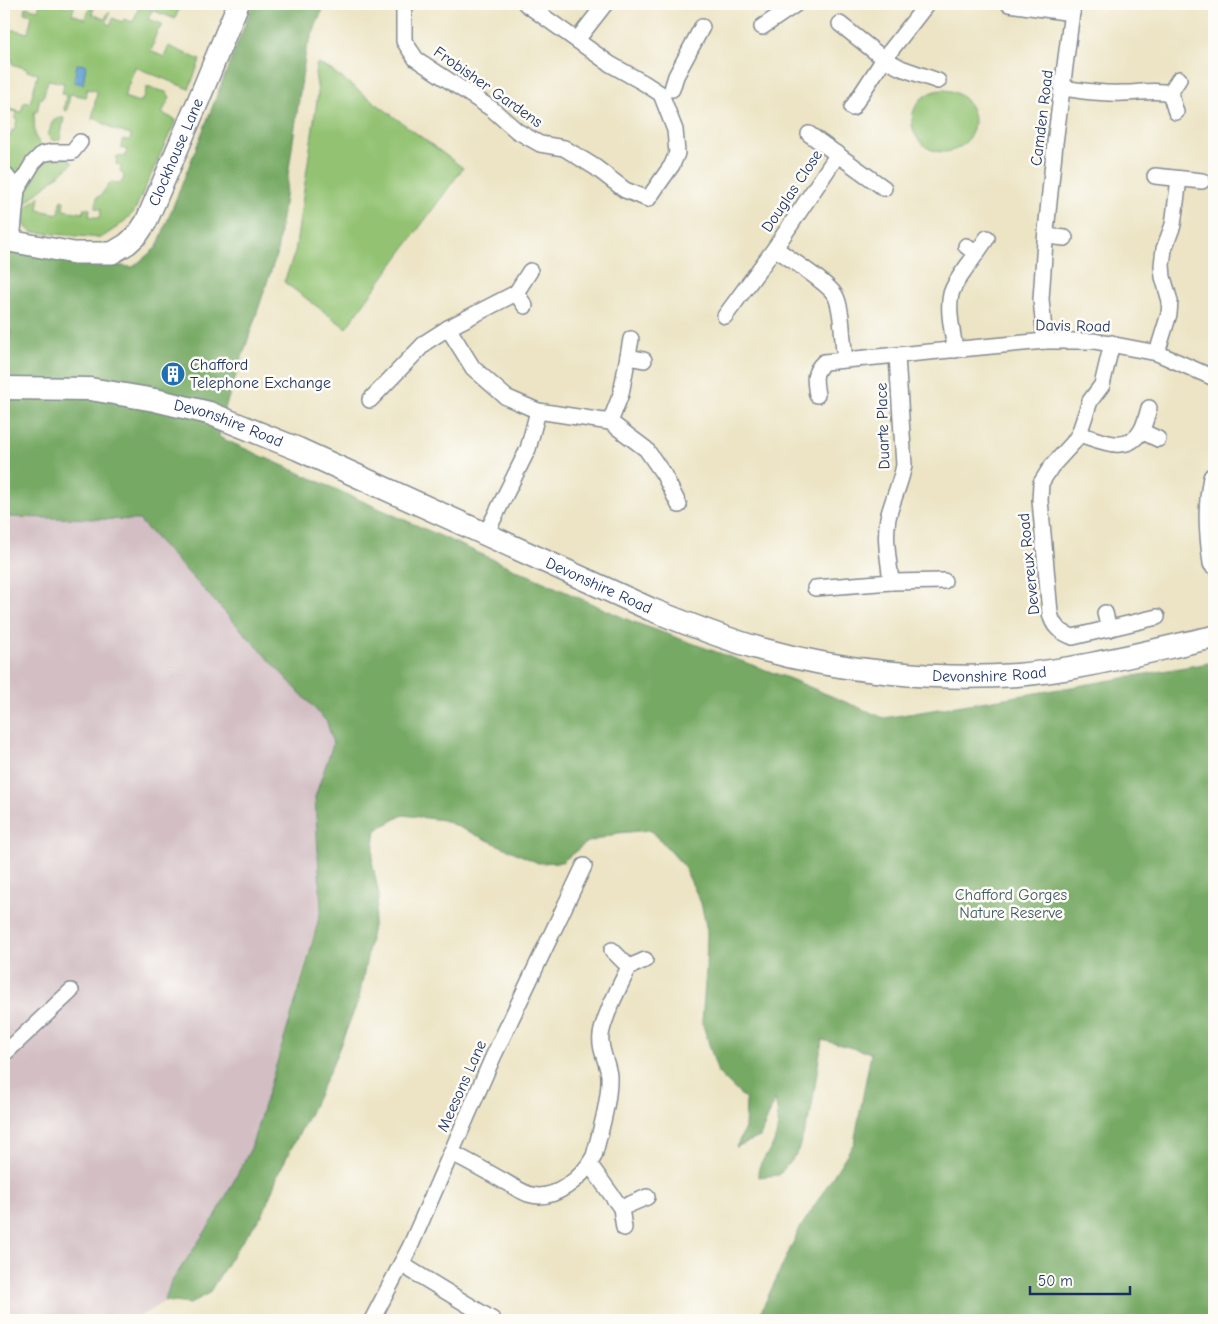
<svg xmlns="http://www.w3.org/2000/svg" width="1218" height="1324" viewBox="0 0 1218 1324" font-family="'Comic Neue',sans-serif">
<rect width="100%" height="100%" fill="#fdfcf7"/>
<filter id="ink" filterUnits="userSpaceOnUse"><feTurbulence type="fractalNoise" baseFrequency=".02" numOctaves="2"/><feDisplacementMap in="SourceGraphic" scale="10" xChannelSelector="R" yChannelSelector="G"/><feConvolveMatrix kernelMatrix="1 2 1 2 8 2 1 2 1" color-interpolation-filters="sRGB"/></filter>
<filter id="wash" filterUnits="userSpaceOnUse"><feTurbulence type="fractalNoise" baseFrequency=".0096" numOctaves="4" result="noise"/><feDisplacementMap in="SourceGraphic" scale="20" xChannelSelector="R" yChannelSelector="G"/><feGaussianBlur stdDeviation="1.12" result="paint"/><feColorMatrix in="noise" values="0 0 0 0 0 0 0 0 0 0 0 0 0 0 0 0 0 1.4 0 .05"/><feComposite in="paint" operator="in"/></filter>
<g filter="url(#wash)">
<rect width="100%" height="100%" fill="#ece4c4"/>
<!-- industrial -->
<polygon fill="#d2bec3" points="4,517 139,520 327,722 333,744 315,797 321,910 251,1148 215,1217 170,1284 165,1301 135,1320 22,1320 14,1317 10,1320 4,1320"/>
<!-- green -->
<g fill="#93c372" stroke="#577968">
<path d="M40,4H57L69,8L71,4H75L72,14L85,19L92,4L95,5L92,14L105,19L108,12L110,13L106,23L110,25L113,18L122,22L124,19L133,22L138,9H141L142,5L155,10L158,4H181L175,19L152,10L148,19L162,24L160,29H158L153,42L154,43L151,51L164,57L169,46L200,60L189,89L135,67L124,97L139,102L140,100L142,101L147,87L166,92L170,97L162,113L176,120L134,212L119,226L101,238L32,232C22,227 24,219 24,209L40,196L38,210L59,214L61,200L64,201L63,210L83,213L84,208L90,209L89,216L100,218L101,209L95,208L97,197L100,196L111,182L120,183L123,180L124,175L120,171L121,166L116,164L117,156L125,157L127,150L121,148L122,140H130L131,135L112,129V128L94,118L92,120L97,91L87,89L86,97L70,94L67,111L64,110L66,95L62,94L64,83L48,80L43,98H40L37,112L35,111L34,115L35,136L41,146L33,153L20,173C0,175 4,147 4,134L11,136L12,130H15L17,119L15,118L17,112L9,110L10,109L21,112L24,102L30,103L38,74L27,71V69L12,64L13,60L8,58L10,53L4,51V21L12,23L10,29L28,33L32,15L24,13L26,7L38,10Z"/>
<polygon points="317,63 331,70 463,168 346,328 284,282 295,252 318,93 315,73"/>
<circle cx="943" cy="121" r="31"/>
<polygon points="58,118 64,118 60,140 53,141 48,136 52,122"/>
<polygon points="49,158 69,159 73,163 23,205 20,205 34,171"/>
<polygon points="4,330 11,331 4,357"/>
</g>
<!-- forest -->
<path fill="#76a964" stroke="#486c61" d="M253,4H325L306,50L277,253L226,405L219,437L631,621L788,678L884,718L1060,689L1214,662V1320H757L799,1230L854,1143L871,1053L822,1040L811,1112L797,1153L779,1175L758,1177C757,1161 769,1156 774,1142C779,1128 779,1115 775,1100L760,1137L736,1147L745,1128L746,1100L718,1073L702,1022L706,970L707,931L701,903L683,865L651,830L618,833L586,843L562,862L538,863L443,820L403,815L376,830L372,861L379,895L359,999L332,1066L309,1115L279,1172L263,1214L237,1248L209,1293L190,1304L165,1301L170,1284L215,1217L251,1148L306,966L321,910L315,797L333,744L327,722L139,520L4,517V357L11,331L4,330V250L56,260L133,267L157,247Z"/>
<!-- water -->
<polygon fill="#65a0d5" stroke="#40689a" points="77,64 86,65 83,84 74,82"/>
</g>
<g filter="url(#ink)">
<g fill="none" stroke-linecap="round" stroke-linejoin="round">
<defs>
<g id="street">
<polyline points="407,4 404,10 404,41 416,59 492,109 517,131 540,144 564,148 595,167 625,190 648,199 672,165 677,153 675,130 661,94 644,83 610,64 526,4"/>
<polyline points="1009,4 1072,13"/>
<polyline points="840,24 884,59 901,68 938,81"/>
<polyline points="762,27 796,4"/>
<polyline points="577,40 605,4"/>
<path d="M1063,88C1083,91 1102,94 1123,93C1139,93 1154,89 1170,93"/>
<polyline points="672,89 676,76 702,27"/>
<polyline points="852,108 884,59 927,4"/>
<polyline points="1176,112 1170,93 1179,79"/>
<polyline points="809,134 884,188"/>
<polyline points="4,173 17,190"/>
<polyline points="1155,176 1202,181"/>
<polyline points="1047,236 1065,238"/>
<polyline points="12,241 17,190 33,163 42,154 52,152 72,152 80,142"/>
<path d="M775,248C788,258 827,282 835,295C843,308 842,343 845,359"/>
<polyline points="976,254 987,238"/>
<polyline points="525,306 516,293 530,271"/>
<polyline points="725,316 775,248 838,154"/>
<polyline points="448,328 516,293"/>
<polyline points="1045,341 1041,299 1045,241 1055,143 1073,4"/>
<path d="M1112,343L1102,385L1090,401L1079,434L1073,443L1051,467L1041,483L1040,500L1050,613C1053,627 1060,632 1073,637L1157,617"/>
<path d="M955,350C953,333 947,311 951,294C955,280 968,266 976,254L966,246"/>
<polyline points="1157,353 1169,314 1170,301 1163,277 1162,265 1164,249 1173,225 1179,179"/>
<polyline points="628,357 644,360"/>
<path d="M817,395C815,381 812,373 824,362L1045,341H1094L1157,353L1214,378"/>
<polyline points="370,400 426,342 448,328 473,368 506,397 538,411"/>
<polyline points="610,422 621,394 631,339"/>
<polyline points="1141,431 1158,439"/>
<path d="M1079,434C1099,440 1127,455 1141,431C1145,424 1147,415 1149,408"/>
<polyline points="486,534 528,449 538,411 610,422 646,449 664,475 679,505"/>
<path d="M891,582C889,561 884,539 888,518C892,500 901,483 904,465L897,356"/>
<polyline points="815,588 891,582 944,581"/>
<polyline points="1105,613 1109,629"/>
<polyline points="612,950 629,967 645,960"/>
<polyline points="4,1054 71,991"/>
<path d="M452,1153C468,1161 484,1170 500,1179C509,1184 518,1190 528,1194C554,1203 583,1177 594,1156C600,1133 610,1099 609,1076C608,1062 599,1050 601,1035C604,1015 620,986 629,967"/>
<polyline points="590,1165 621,1208"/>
<polyline points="624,1228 621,1208 647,1197"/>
<polyline points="401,1264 493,1320"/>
<polyline points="372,1320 410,1247 493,1057 584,866"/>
</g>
<g id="secondary">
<path id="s1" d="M4,240L74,253H112L127,244L138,234L146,222L199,99L238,4"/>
<path d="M1214,478C1208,507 1210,534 1214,563"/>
</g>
<g id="primary">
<path id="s2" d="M4,388L90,389L155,400L209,413L298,449L650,609C687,624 723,638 761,649C839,671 936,681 1017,675C1084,669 1149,651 1214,637"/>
</g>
</defs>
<!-- street casing -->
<use href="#street" stroke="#848a91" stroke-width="18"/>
<!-- secondary casing -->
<use href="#secondary" stroke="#848a91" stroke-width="24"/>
<!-- primary casing -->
<use href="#primary" stroke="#848a91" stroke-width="25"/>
<!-- street -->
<use href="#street" stroke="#fff" stroke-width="15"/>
<!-- secondary -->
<use href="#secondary" stroke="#fff" stroke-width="21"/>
<!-- primary -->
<use href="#primary" stroke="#fff" stroke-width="22"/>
</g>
</g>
<!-- icons -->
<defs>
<symbol id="building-disc" viewBox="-11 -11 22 22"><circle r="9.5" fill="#1f6fb2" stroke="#fdfcf7"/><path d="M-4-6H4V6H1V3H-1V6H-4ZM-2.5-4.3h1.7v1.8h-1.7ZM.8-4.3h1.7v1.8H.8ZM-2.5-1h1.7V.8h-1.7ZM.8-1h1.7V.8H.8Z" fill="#fff"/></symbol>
</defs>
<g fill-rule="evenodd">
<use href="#building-disc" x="159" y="360" width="28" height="28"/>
</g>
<g text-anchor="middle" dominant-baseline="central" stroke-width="5" stroke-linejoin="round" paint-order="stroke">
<!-- street labels -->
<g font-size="16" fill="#1b2f5e" stroke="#fdfcf7">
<text transform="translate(488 87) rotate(35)">Frobisher Gardens</text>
<text transform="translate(1042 118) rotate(-83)">Camden Road</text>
<text stroke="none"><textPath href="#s1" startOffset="232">Clockhouse Lane</textPath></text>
<text transform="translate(792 191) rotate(-56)">Douglas Close</text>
<text transform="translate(1073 326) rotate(1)">Davis Road</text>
<text stroke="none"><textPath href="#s2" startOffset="229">Devonshire Road</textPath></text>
<text transform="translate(883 426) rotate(-92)">Duarte Place</text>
<text transform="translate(1029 564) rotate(-96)">Devereux Road</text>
<text stroke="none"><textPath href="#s2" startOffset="634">Devonshire Road</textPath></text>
<text stroke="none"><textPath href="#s2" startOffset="1039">Devonshire Road</textPath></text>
<text transform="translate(462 1086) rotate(-66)">Meesons Lane</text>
</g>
<!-- poi labels -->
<g font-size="16" fill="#1b2f5e" stroke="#fdfcf7" text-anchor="start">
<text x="190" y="365">Chafford<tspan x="190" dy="18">Telephone Exchange</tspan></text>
</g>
<!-- park labels -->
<g font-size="16" fill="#3f5b64" stroke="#fdfcf7">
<text x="1011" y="895">Chafford Gorges<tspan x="1011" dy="18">Nature Reserve</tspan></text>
</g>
</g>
<!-- margin -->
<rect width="1218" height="1324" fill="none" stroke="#fdfcf7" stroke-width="20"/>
<!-- scale -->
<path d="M1030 1286v8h100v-8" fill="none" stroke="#1b2f5e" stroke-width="2.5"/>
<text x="1038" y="1286" font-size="15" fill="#1b2f5e" stroke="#fdfcf7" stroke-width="4" paint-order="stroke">50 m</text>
</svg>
